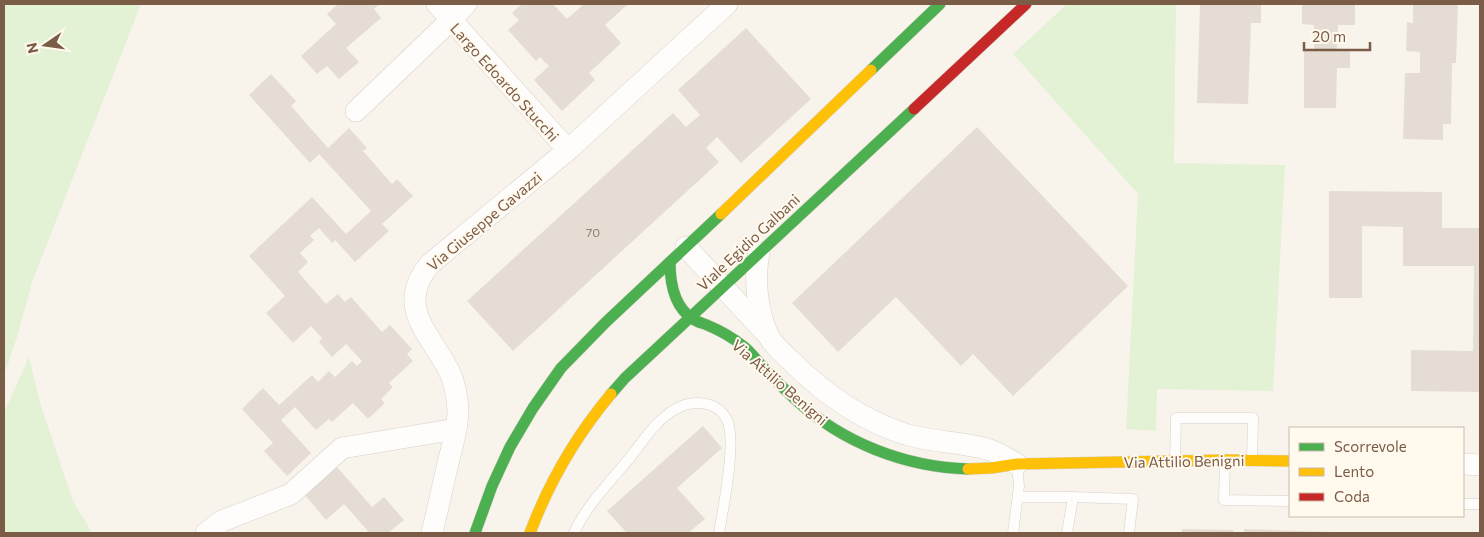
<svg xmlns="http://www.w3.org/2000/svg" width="1484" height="537" viewBox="0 0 1484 537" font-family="Commissioner,sans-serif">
<rect width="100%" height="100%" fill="#f8f4ec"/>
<!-- green -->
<g fill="#e3f1d5">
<polygon points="4,4 141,4 32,282 17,337 4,375"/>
<polygon points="1067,4 1176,4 1174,163 1285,165 1273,391 1157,389 1156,431 1126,429 1138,194 1013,54"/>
<polygon points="29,357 41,406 73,501 92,533 4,533 4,413"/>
</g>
<!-- building -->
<g fill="#e5ddd3">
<polygon points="338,4 380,4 374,9 381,18 346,48 359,62 339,79 327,66 317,74 301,56 336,24 327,14"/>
<polygon points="522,4 553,4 567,19 584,4 628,4 605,25 621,43 589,73 595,80 562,111 534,80 549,66 540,57 536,61 508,30 519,20 512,13"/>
<polygon points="1200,4 1261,4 1261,23 1251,23 1248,104 1197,103"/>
<polygon points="1302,4 1355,4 1355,25 1338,25 1337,50 1350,51 1350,68 1337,68 1336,108 1304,108 1304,50 1314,50 1314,25 1302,24"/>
<polygon points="1413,4 1458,4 1456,63 1452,63 1451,124 1443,124 1443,140 1403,139 1405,73 1420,73 1420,52 1406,51 1407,22 1413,23"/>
<polygon points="746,28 811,99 741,163 717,137 706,148 719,162 513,351 467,301 673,113 686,127 700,115 678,90"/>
<polygon points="271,74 296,101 291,106 328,148 349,128 367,148 363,151 392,184 397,179 413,196 382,224 389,231 355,262 335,240 332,243 319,228 310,236 314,240 300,253 308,262 298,272 326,304 338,294 345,302 351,297 382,332 390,325 412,349 407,354 413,361 389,383 393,387 381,399 385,403 368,419 353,403 332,422 329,419 316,430 295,407 281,420 311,453 287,476 264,451 273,443 242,409 263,388 279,405 312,375 318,382 329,371 335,377 352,361 357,366 362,361 346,344 332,357 319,342 322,338 311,326 293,343 266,313 285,296 249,256 312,197 346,234 371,211 319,154 310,163 249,95"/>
<polygon points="977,127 1128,286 1013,396 973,354 961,366 896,297 838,352 792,303"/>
<polygon points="1329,191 1442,192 1442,228 1480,228 1480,392 1411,391 1411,350 1473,351 1474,266 1403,266 1403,227 1362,226 1362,298 1329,298"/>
<polygon points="703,426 722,448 677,488 705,519 688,533 627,533 607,511"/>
<polygon points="337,467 372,507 384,497 404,520 388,533 365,533 368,531 344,504 326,520 305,495"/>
<polygon points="1182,529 1233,530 1233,533 1182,533"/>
<polygon points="1244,529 1331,532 1331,533 1244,533"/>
</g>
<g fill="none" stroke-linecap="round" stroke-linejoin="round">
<defs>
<g id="lane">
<polyline points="1225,460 1224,500 1290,501"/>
<polyline points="1175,461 1176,418 1253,418 1252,459"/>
<polyline points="1018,497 1073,497 1067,533"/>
<polyline points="1073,497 1133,499 1129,533"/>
<polyline points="1463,504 1480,504"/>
<path d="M574,533C586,506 609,483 628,460C642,443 655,421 674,410C691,399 717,400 727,420C737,440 723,509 719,533"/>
<polyline points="1013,533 1019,486 1017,465"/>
</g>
<g id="street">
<polyline points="437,4 568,150"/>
<polyline points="356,111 451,20 466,4"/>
<polyline points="686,247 765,332"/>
<path d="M759,253C754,278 757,311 768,335C772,344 783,353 790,360C824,394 862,421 908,435C934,442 961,442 987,449C997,452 1008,459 1017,464"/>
<polyline points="1463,464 1480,465"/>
<polyline points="206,533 222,521 291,494 342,448 456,429"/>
<path d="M432,533C438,508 443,484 449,459C453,443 458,427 458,410C457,397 455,381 448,369C429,332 395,306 430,264L568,150L727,4"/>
</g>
<g id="fast">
<polyline points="871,70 940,4"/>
<path d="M670,262C670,283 674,307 693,319C697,322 702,323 707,325C719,330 733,338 743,346C751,352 757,361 764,368C774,379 785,390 796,400C843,443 905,467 968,469"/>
<polyline points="611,394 625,378 914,109"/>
<polyline points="475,533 492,486 510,447 533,408 561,368 606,322 721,214"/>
</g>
<g id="slow">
<polyline points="721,214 871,70"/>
<polyline points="968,469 991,468 1017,464 1225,460 1290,461"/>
<path d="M530,533C549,482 576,436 611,394"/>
</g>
<polyline id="jam" points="914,109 1026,4"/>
</defs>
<!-- lane casing -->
<use href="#lane" stroke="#d7d0c8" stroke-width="11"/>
<!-- street casing -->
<use href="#street" stroke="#d7d0c8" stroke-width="22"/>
<!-- fast casing -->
<use href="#fast" stroke="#d8d0c7" stroke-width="12"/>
<!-- slow casing -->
<use href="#slow" stroke="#d8d0c7" stroke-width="12"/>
<!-- jam casing -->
<use href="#jam" stroke="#d8d0c7" stroke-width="12"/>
<!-- lane -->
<use href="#lane" stroke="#fefdfc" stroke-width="10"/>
<!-- street -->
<use href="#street" stroke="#fefdfc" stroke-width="21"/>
<!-- fast -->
<use href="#fast" stroke="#4caf50" stroke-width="11"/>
<!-- slow -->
<use href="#slow" stroke="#ffc107" stroke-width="11"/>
<!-- jam -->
<use href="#jam" stroke="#c62828" stroke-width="11"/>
</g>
<g text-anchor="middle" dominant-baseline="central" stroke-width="4" stroke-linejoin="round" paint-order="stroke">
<!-- number labels -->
<g font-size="12" fill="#977e6c">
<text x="593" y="232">70</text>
</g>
<!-- street labels -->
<g font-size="15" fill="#7b5c47" stroke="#fff9ee">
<text transform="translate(505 82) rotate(48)">Largo Edoardo Stucchi</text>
<text transform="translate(484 221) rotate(-40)">Via Giuseppe Gavazzi</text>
<text transform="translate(748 242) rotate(-43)">Viale Egidio Galbani</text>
<text transform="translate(780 382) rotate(41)">Via Attilio Benigni</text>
<text transform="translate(1184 461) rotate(-1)">Via Attilio Benigni</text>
</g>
</g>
<!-- border -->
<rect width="1484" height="537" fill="none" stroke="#7b5c47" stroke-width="10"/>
<!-- legend -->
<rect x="1289" y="427" width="175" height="90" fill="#fff9ee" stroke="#cabaab"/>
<rect x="1299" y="443" width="25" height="8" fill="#4caf50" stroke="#cabaab"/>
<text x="1334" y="452" font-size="15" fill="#7b5c47">Scorrevole</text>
<rect x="1299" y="468" width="25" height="8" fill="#ffc107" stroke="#cabaab"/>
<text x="1334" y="477" font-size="15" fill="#7b5c47">Lento</text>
<rect x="1299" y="493" width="25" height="8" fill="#c62828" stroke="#cabaab"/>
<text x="1334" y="502" font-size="15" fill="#7b5c47">Coda</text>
<!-- north arrow -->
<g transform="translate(45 45) rotate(257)" stroke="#fff9ee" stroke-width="4" paint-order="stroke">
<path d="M0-4L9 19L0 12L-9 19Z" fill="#7b5c47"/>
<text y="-8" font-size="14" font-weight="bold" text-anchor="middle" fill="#7b5c47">N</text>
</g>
<!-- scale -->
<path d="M1304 42v8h66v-8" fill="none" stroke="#7b5c47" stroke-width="2.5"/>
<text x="1312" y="42" font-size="15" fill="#7b5c47" stroke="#fff9ee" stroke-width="4" paint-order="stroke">20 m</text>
</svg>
